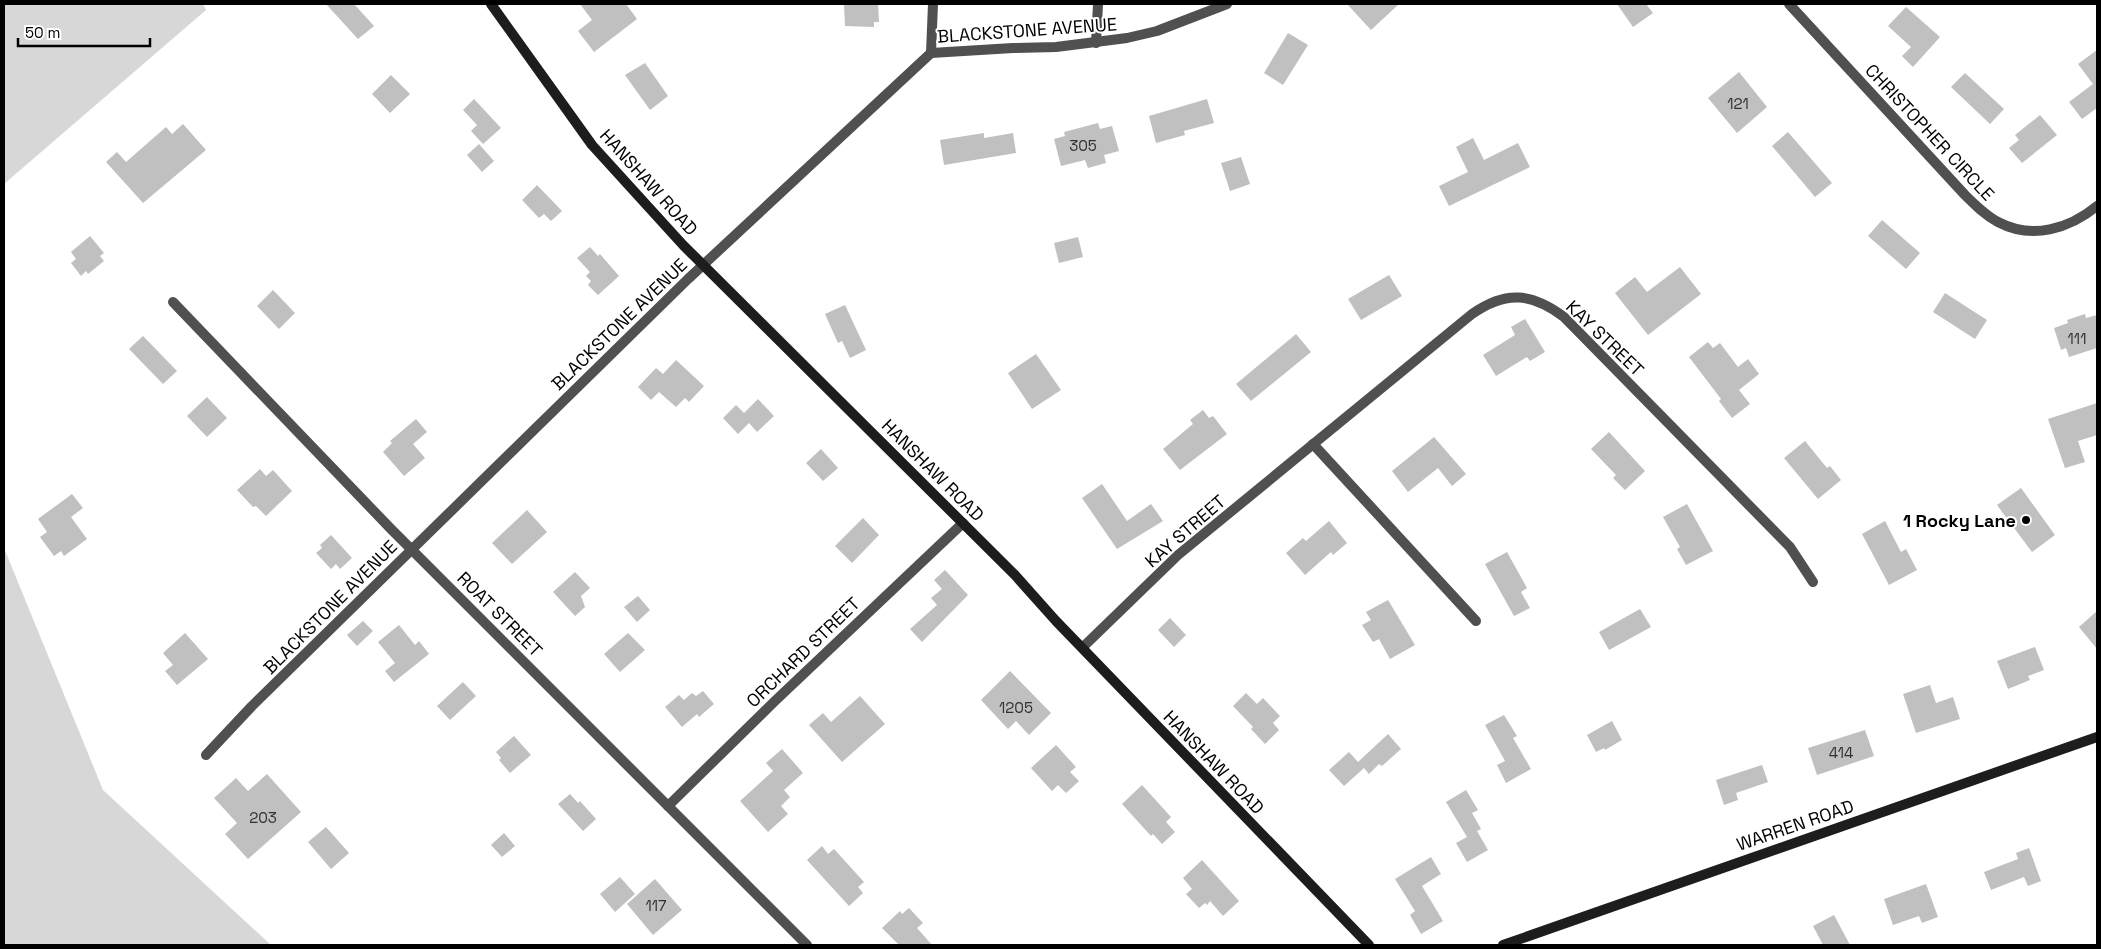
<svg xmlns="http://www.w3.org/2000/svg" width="2101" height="949" viewBox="0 0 2101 949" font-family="'Space Grotesk',sans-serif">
<rect width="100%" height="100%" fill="#fff"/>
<!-- green -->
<g fill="#d7d7d7">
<polygon points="4,4 203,4 206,10 4,184"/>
<polygon points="4,548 103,790 271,945 4,945"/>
</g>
<!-- building -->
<g fill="#c0c0c0">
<polygon points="326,4 354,4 374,26 358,39"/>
<polygon points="580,4 626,4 637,19 594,52 578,31 592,20"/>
<polygon points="844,4 878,4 879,22 874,22 874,27 845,26"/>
<polygon points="1347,4 1399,4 1371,30"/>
<polygon points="1617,4 1646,4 1653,13 1633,27"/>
<polygon points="1906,7 1940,37 1913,67 1902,56 1911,47 1888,26"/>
<polygon points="1288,33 1308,45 1283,85 1264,73"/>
<polygon points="2097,50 2097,108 2082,119 2069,102 2093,84 2078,64"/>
<polygon points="645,63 668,96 650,110 625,75"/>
<polygon points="1739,72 1767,107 1737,133 1708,98"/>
<polygon points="1965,73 2004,109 1990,124 1951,87"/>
<polygon points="391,75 410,94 390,113 372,94"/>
<polygon points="474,99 501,128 483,144 471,131 477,125 463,110"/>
<polygon points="1207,99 1214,123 1184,131 1185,135 1156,143 1149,116"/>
<polygon points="2040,115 2057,135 2022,163 2009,148 2019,140 2015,135"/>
<polygon points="1098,123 1100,129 1112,126 1119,151 1104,155 1106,163 1088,168 1085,160 1061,166 1054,139 1065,136 1064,132"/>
<polygon points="183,124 206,150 143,203 106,162 117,152 126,162 166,127 172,134"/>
<polygon points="1788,132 1832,183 1815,197 1772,146"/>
<polygon points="984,133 984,138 1013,133 1016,153 944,165 940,140"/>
<polygon points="1473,138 1484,160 1518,143 1530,167 1449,206 1439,186 1468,172 1456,147"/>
<polygon points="479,144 494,161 482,172 467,155"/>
<polygon points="1241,157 1250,184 1230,191 1221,163"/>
<polygon points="537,185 562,211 551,221 544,214 539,218 522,200"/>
<polygon points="1882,220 1920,253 1906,269 1868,236"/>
<polygon points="90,236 104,253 100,256 104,261 88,274 86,271 81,276 71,263 76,259 71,252"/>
<polygon points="1078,237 1083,257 1059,263 1054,243"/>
<polygon points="590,247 598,256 600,254 619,276 598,295 588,285 591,281 586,276 590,272 577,258"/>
<polygon points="1680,267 1701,294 1648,335 1615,293 1635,277 1647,292"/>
<polygon points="1389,275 1402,296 1361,320 1348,299"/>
<polygon points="273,290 295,313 279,329 257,306"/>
<polygon points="1945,293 1987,320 1975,339 1933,312"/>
<polygon points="845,305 866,350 850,358 842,341 838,343 825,314"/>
<polygon points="2085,314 2086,318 2097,315 2097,348 2069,357 2066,348 2061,350 2054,328 2068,323 2067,320"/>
<polygon points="1525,319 1545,352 1530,361 1527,357 1496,376 1483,355 1515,335 1511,327"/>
<polygon points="1296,334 1311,352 1251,401 1236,384"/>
<polygon points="143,336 177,371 163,384 129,349"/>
<polygon points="1708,342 1713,348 1720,343 1738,367 1748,359 1759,374 1739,390 1750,404 1732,418 1719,401 1721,399 1689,357"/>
<polygon points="1036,354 1061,390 1032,409 1008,373"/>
<polygon points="676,360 704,386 689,402 685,398 676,407 659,392 651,400 638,387 656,368 663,374"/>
<polygon points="207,397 227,418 207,437 187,416"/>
<polygon points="758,399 774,416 757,432 749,423 738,434 723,418 736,405 744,413"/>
<polygon points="2097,403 2097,435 2078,441 2085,462 2065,468 2048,419"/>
<polygon points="1203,410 1209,418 1213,416 1227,434 1180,470 1163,449 1193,424 1190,420"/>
<polygon points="416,419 427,432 413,444 425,458 404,476 383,452 392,443 390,441"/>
<polygon points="1609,432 1645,471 1625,490 1613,478 1616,475 1591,449"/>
<polygon points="1434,437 1466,474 1452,486 1438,468 1408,492 1392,471"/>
<polygon points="1805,441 1827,468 1830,466 1841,480 1818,499 1784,458"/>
<polygon points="821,449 838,468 823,481 806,463"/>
<polygon points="260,469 266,476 273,470 292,491 266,516 256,506 253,507 237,490"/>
<polygon points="1102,484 1127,521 1151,504 1163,521 1117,549 1082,498"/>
<polygon points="2021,488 2055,535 2032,552 1997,505"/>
<polygon points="72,494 83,508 71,517 87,539 64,556 61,551 54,556 40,537 47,532 38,519"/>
<polygon points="1687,504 1713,551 1686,565 1677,549 1680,547 1663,517"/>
<polygon points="527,510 547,532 512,564 492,543"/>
<polygon points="863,518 879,535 852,563 835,546"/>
<polygon points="1329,521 1347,543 1333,555 1331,552 1305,575 1286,553 1303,538 1306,541"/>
<polygon points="1885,521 1901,552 1906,549 1917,570 1889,585 1862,534"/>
<polygon points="331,535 352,558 340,569 336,564 331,569 316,553 322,548 320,545"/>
<polygon points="1507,552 1527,588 1521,592 1530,608 1514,616 1485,564"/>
<polygon points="945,570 968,595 922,642 910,629 937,605 931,598 942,589 934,580"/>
<polygon points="575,572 590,588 581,596 585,607 575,616 553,592"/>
<polygon points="638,596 650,610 637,622 624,607"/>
<polygon points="1388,600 1415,645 1390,659 1379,639 1373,642 1362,625 1371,620 1366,612"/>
<polygon points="1640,609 1651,627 1609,650 1599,632"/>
<polygon points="2097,611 2097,649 2079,627"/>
<polygon points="1170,618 1186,635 1174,647 1158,630"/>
<polygon points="363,621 373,631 357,646 347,635"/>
<polygon points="399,625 415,645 419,641 429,654 394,682 385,671 395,663 378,642"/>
<polygon points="185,633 208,659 177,685 165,671 173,665 163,653"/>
<polygon points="628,633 645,650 620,672 604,654"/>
<polygon points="2035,647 2044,670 2028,676 2030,680 2008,689 1997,661"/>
<polygon points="1010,671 1051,713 1029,735 1016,721 1008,729 981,700"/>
<polygon points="463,682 476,696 450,720 437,706"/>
<polygon points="1930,685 1936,703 1953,697 1960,719 1916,733 1903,694"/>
<polygon points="703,691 714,704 699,717 697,714 682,727 665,707 679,695 684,700 692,693 696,696"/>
<polygon points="1246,693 1257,704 1263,698 1280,716 1273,723 1279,730 1265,744 1251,729 1253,727 1233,706"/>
<polygon points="860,696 885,724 842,762 809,725 823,713 831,722"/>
<polygon points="1504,715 1517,736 1513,738 1531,769 1506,783 1497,765 1505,761 1485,725"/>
<polygon points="1612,721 1622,740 1605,750 1604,748 1596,752 1587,735"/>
<polygon points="1865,730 1874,756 1817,775 1808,748"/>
<polygon points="1388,734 1401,749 1382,766 1379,764 1369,774 1364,768 1344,786 1329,770 1349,752 1358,762"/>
<polygon points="514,736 531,755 510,773 499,760 501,758 496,752"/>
<polygon points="1056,745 1076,767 1070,772 1079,781 1066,793 1058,785 1052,791 1031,768"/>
<polygon points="782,749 803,773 784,790 790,797 781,806 788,814 768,832 740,801 773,771 766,763"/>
<polygon points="1762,765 1768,782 1736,793 1738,800 1724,805 1716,780"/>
<polygon points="267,774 301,812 248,859 225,834 237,823 214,798 236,778 248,791"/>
<polygon points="1142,785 1171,817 1166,822 1175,832 1162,844 1153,834 1151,836 1122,804"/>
<polygon points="1466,790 1478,810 1472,813 1481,829 1475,832 1477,831 1488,850 1467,862 1456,843 1467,837 1446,802"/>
<polygon points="570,794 578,803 580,801 596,819 583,831 558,804"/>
<polygon points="326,827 349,853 331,869 308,842"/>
<polygon points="504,833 515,846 502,857 491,845"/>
<polygon points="822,846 828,854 834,849 864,882 858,887 863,893 849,906 807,860"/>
<polygon points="2029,848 2041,881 2028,886 2024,877 1991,890 1984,872 2018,859 2016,853"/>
<polygon points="1431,857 1441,874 1422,886 1443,921 1421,934 1410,915 1415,911 1395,879"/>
<polygon points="1202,860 1239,901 1223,916 1210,901 1207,905 1205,903 1199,908 1186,894 1192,889 1183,878"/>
<polygon points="620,877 635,894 615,912 600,894"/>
<polygon points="655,879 682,910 653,935 627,904"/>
<polygon points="1926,884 1938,917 1922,923 1919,916 1893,925 1884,899"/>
<polygon points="909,908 923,923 917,928 932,945 899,945 882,928 900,911 902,914"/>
<polygon points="1834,915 1850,945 1823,945 1813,926"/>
</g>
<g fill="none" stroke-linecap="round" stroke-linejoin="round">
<!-- lane -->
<polyline stroke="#505050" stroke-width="10" points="1096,43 1098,4"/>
<!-- street -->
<g stroke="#505050" stroke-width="10">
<path d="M1789,4L1965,195C1975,205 1985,215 1998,222C2032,240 2069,229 2097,206"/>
<polyline points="931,53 933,4"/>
<polyline points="173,302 391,529 807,945"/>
<polyline points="1313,444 1476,621"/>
<path d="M1083,647L1178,555L1472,314C1506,290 1532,293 1564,317L1790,547L1813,582"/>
<polyline points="206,755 252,706 688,279 931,53 1013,48 1056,47 1127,38 1157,31 1227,4"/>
<polyline points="668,806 776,700 963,523"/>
</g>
<!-- secondary -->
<g stroke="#1d1d1d" stroke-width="10">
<polyline points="491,4 592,145 683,245 1015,575 1056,621 1369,945"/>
<polyline points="1503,945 2097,737"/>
</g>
</g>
<!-- markers -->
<circle fill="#000" stroke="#fff" stroke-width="2" cx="2026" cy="520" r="5"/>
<g text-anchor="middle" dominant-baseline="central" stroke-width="4" stroke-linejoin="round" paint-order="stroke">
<!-- number labels -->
<g font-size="15" fill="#303030">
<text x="1738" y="103">121</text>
<text x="1083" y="145">305</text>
<text x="2077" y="338">111</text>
<text x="1016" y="707">1205</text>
<text x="1841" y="752">414</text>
<text x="263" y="817">203</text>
<text x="656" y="905">117</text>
</g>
<!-- street labels -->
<g font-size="18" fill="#000" stroke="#fff">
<text transform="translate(1027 30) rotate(-4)">BLACKSTONE AVENUE</text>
<text transform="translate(1930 132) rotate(47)">CHRISTOPHER CIRCLE</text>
<text transform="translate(649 182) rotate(48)">HANSHAW ROAD</text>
<text transform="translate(619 324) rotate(-44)">BLACKSTONE AVENUE</text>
<text transform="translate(1605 338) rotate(44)">KAY STREET</text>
<text transform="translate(933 470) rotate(45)">HANSHAW ROAD</text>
<text transform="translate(1185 531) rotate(-41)">KAY STREET</text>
<text transform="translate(330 607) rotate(-45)">BLACKSTONE AVENUE</text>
<text transform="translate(500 614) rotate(45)">ROAT STREET</text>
<text transform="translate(803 652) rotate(-44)">ORCHARD STREET</text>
<text transform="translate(1214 762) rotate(46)">HANSHAW ROAD</text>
<text transform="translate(1795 825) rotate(-19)">WARREN ROAD</text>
</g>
<!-- poi labels -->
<g font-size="18" font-weight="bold" fill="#000" stroke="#fff" text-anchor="end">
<text x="2016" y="520">1 Rocky Lane</text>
</g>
</g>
<!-- border -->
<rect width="2101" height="949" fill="none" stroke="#000000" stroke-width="10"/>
<!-- scale -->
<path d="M18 38v8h132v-8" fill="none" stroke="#000000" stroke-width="2.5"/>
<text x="25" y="38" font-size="15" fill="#000000" stroke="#ffffff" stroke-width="4" paint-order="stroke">50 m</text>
</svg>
